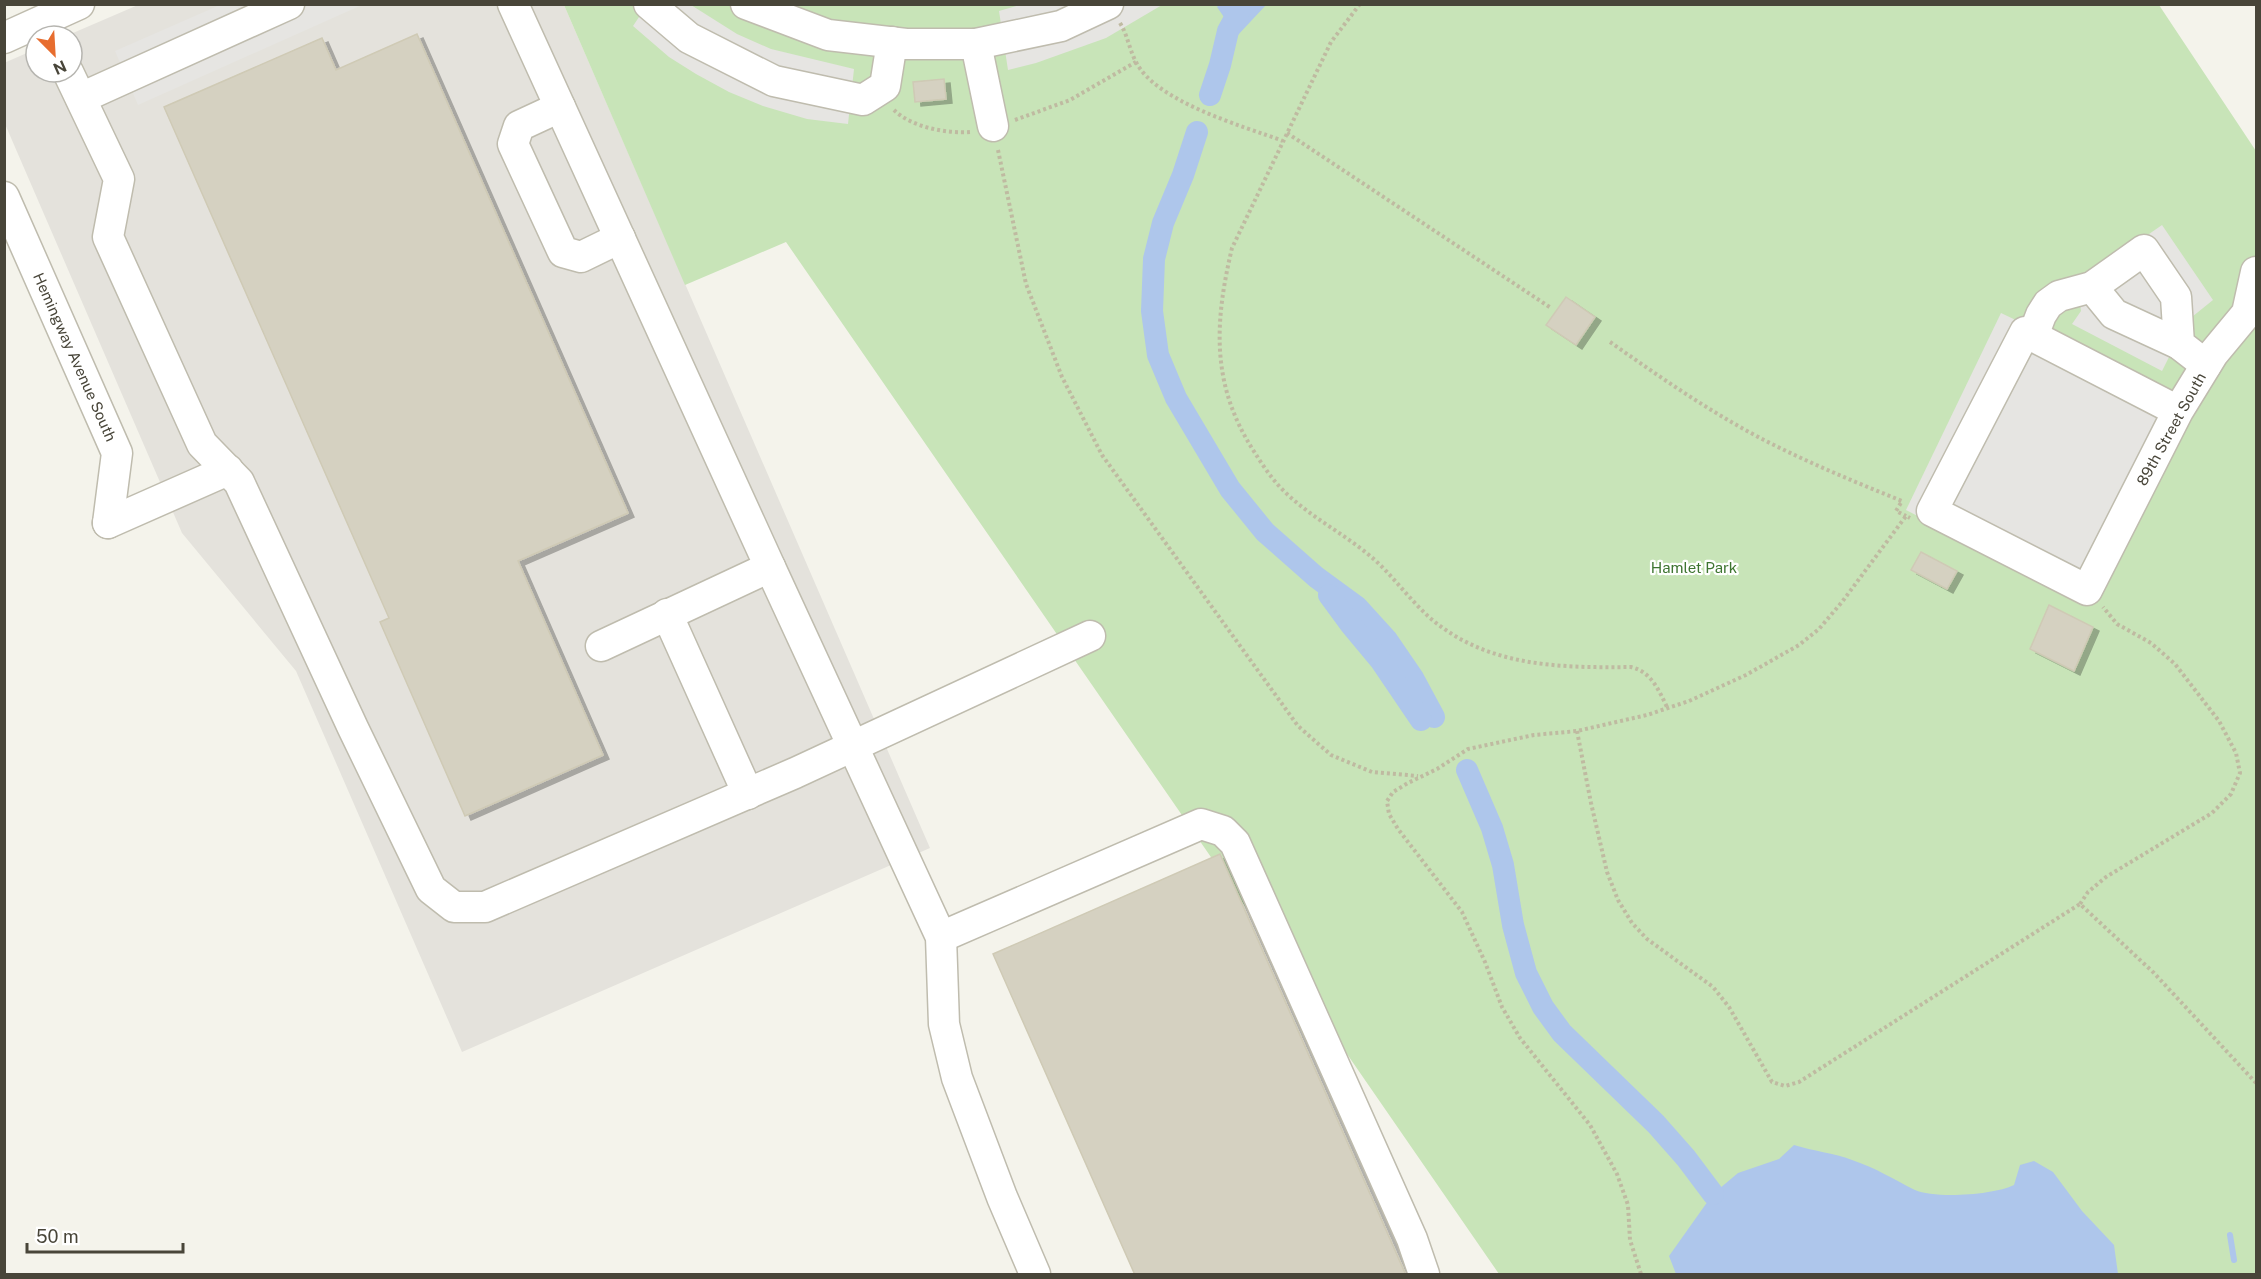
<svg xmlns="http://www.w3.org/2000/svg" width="2261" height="1279" viewBox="0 0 2261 1279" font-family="'Public Sans',sans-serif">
<defs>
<filter id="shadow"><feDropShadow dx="6" dy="4" stdDeviation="0" flood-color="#0004"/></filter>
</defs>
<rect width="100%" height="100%" fill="#f4f3eb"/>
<!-- industrial -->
<polygon fill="#e4e2dc" points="138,5 564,5 930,848 462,1052 296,671 182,533 5,124 4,63 36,49 36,72 72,72 72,36 66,36"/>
<!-- green -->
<polygon fill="#c8e4b8" points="564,5 2159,5 2256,151 2256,1274 1499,1274 786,242 685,285"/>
<!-- parking -->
<g fill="#e6e5e2">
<polygon points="1023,4 1162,5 1106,38 1036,63 1008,70 999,11"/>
<polygon points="220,5 362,5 138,105 115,51"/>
<polygon points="647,5 691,5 737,34 771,49 854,69 848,124 807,119 763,106 729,92 696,74 669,57 633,26"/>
<polygon points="2162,225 2213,300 2187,321 2162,371 2072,324 2081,311 2077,280 2090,275"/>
<polygon points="2001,313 2170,394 2072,595 1906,510"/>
</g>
<!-- water -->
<g fill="#aec6eb">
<polygon points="1219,5 1219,4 1266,5 1237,36 1217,7"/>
<path d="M1794,1145C1813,1151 1834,1153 1852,1160C1876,1168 1893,1179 1915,1190C1935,1199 1994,1195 2014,1185L2020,1165L2034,1161L2053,1172L2082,1211L2114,1245L2118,1274H1676L1669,1256L1713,1194L1738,1173L1779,1159Z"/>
</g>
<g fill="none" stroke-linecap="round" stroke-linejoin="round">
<!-- stream -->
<polyline stroke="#aec6eb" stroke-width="6" points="2230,1235 2234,1260"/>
<!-- canal -->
<g stroke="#aec6eb" stroke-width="22">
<polyline points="1210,95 1220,65 1228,31 1240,9"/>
<polyline points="1197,132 1183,175 1163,223 1154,259 1152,311 1158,355 1176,398 1230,489 1265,532 1316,577 1357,607 1387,640 1413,678 1434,717"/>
<polyline points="1329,595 1351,625 1381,661 1421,720"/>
<polyline points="1467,770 1492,828 1503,865 1513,925 1526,973 1543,1007 1562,1033 1656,1124 1686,1158 1713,1194"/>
</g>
</g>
<!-- building -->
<g fill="#d5d1c1" stroke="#cfcab5" stroke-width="1.5" filter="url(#shadow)">
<polygon points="417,34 628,513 518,561 603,755 465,816 380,622 389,618 164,107 322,38 336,70"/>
<polygon points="944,79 946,99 915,102 913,82"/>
<polygon points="1566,297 1595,317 1576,345 1546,325"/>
<polygon points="1921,552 1957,571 1947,589 1911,570"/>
<polygon points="2049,605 2093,627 2074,671 2030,649"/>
<polygon points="1220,854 1405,1273 1406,1275 1135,1275 993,954"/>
</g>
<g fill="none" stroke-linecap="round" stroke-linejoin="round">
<defs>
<g id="minor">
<polyline points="513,4 770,567 601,646"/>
<polyline points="649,4 689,38 774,81 863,100 885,86 892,42"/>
<polyline points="746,4 828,35 906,44 976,44 1061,26 1108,4"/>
<polyline points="4,38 79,4"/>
<polyline points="976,44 993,126"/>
<polyline points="68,72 119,179 108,237 202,444 239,482 353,728 431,889 454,907 485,907 795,773 1090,636"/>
<polyline points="81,98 289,4"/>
<polyline points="560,107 519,126 513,144 563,252 581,257 620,238"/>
<polyline points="4,197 117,453 108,523"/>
<polyline points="2092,287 2114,314 2179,344"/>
<polyline points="2033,336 2041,315 2048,304 2059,296 2092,287 2144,250 2176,297 2179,344 2206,365"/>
<polyline points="2178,411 2025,332 1932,511 2087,590 2178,411 2213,354 2247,313 2256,272"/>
<polyline points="108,523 228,470"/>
<polyline points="770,567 941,937 944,1024 957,1078 1002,1197 1035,1274"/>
<polyline points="667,614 748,794"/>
<polyline points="941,937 1201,824 1223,831 1235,843 1412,1239 1424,1274"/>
</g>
</defs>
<!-- minor casing -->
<use href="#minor" stroke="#bfbcae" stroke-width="33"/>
<!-- path -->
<g stroke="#bfbaa1" stroke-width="4" stroke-dasharray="3 3" stroke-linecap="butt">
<path d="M1360,4L1331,42L1232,248C1214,324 1211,386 1255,453C1262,464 1270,476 1279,486C1305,514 1340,531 1369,555C1391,573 1408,598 1429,617C1486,667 1560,668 1631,667C1652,672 1659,691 1668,709"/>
<path d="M1120,23C1128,36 1129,49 1136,62C1156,102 1243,126 1283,141"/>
<path d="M894,110C911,127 947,134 971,132"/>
<polyline points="1015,120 1070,100 1136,62"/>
<polyline points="1287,133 1551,308"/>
<polyline points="998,150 1026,284 1062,377 1102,455 1298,726 1331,755 1372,772 1418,776"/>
<path d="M1610,342C1660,377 1710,412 1764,440C1809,463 1855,482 1902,501L1896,511L1906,516"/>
<polyline points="1577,731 1591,803 1607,872 1618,900 1632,923 1647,939 1713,987 1729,1007 1772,1082 1785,1086 1799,1082 2080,904 2154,973 2256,1083"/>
<polyline points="2080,904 2088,892 2106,877 2212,813 2231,794 2240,773 2236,753 2219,721 2175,664 2151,643 2117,624 2103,607"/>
<polyline points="1641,1274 1630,1240 1628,1205 1617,1174 1590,1125 1520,1038 1502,1007 1485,962 1462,912 1398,829 1389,814 1387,801 1393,792 1408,783 1437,769 1468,749 1534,735 1577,731 1647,715 1689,701 1746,675 1799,645 1819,629 1842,602 1906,516 1910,518"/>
</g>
<!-- minor -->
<use href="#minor" stroke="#fff" stroke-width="30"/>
</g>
<g text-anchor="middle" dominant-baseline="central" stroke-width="4.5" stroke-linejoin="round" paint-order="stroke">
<!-- street labels -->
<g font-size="15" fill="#484539" stroke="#fff">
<text transform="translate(75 357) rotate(66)">Hemingway Avenue South</text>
<text transform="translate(2171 429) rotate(-61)">89th Street South</text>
</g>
<!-- park labels -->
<g font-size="15" fill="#3e7531" stroke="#fff">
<text x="1694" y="567">Hamlet Park</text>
</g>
</g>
<!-- border -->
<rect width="2261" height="1279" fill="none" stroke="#484539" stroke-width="12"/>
<!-- north arrow -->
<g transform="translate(54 54) rotate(156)"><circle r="28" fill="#ffffff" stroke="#b6b5b0" stroke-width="1.5"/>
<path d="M0-4.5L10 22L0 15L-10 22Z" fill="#e76d2f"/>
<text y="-9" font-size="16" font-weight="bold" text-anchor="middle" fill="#484539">N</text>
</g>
<!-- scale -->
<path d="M27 1243v9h156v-9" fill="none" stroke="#484539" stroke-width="3"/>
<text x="36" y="1243" font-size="18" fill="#484539" stroke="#ffffff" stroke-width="4.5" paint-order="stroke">50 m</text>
</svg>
